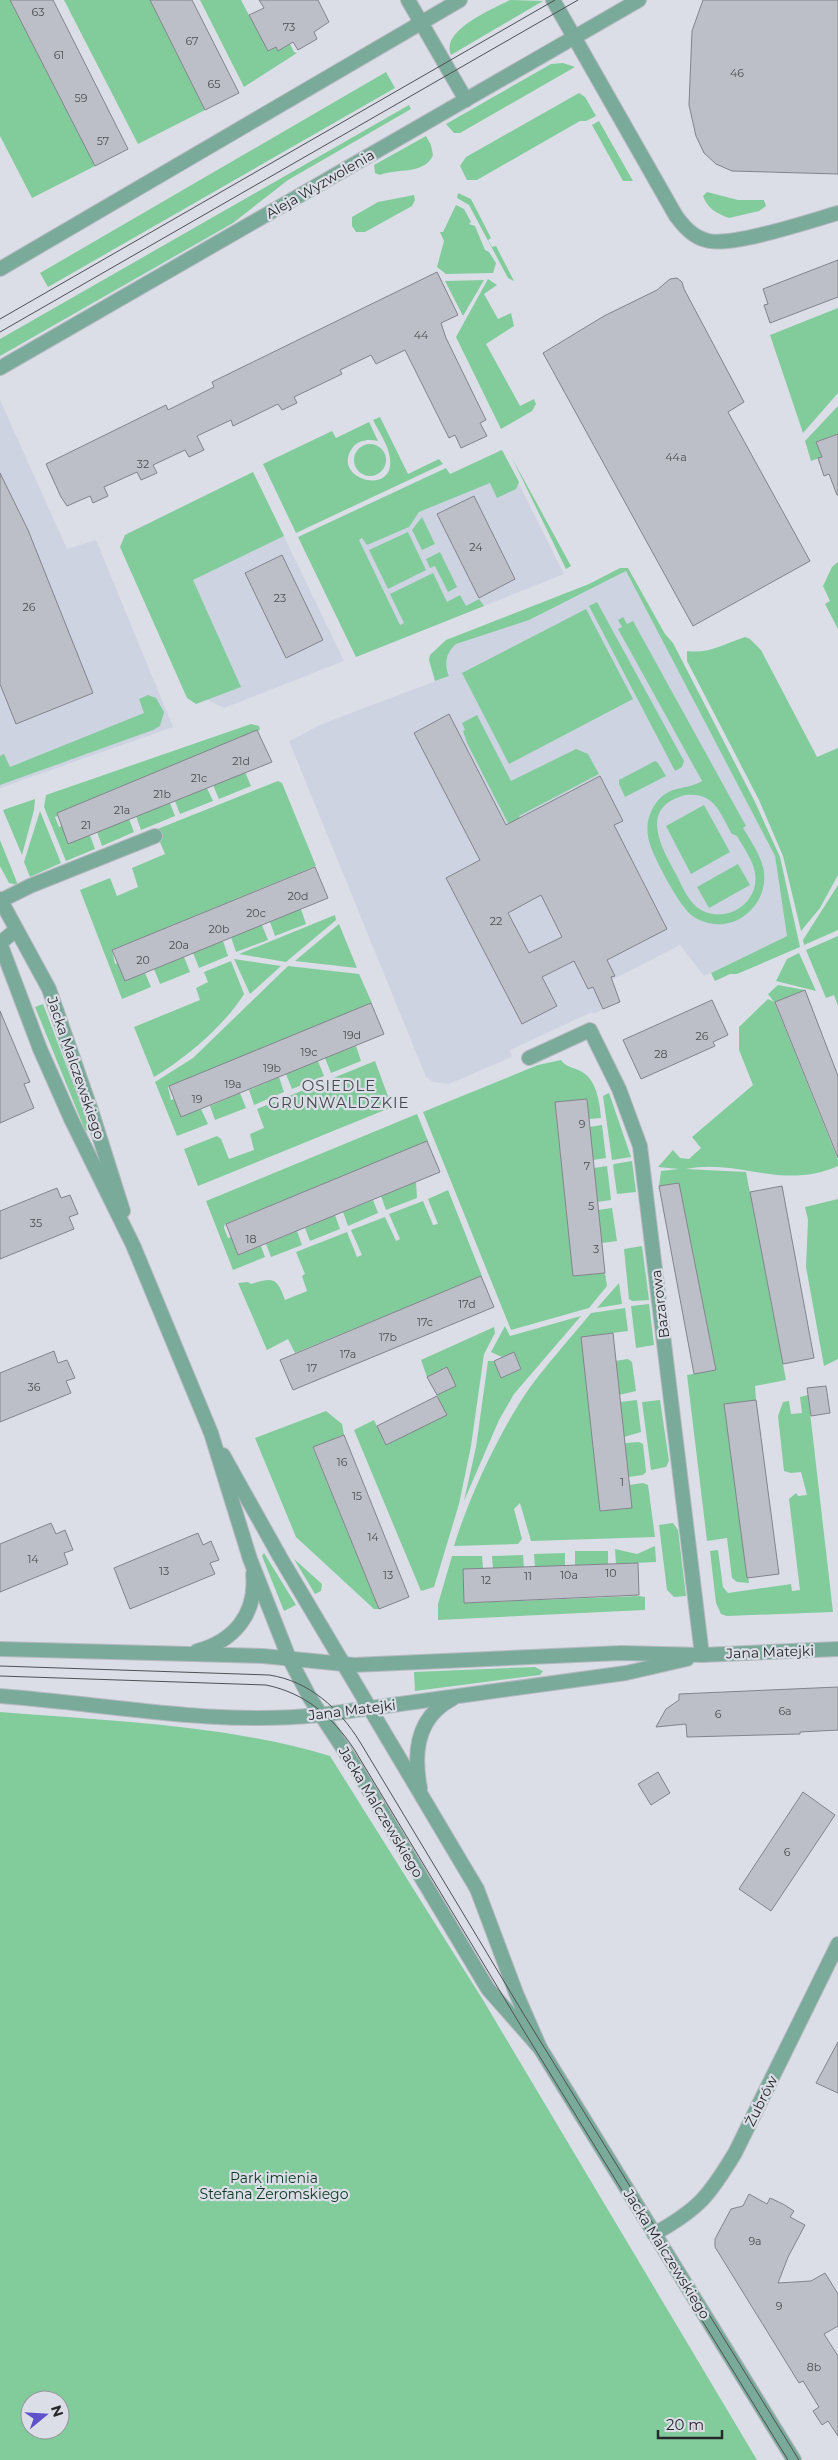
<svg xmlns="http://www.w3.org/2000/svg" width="838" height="2460" viewBox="0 0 838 2460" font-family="Montserrat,sans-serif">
<rect width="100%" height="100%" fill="#dbdee7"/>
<!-- built -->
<g fill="#ced3e2">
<polygon points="0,400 67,549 96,540 173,727 0,788"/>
<polygon points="502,450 564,574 356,657 302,544"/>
<polygon points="253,472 344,661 224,708 197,695 128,533"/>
<polygon points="626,571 775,856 787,936 704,976 680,945 594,989 603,1009 593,1014 592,1012 510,1050 512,1057 449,1084 433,1082 426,1077 289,741 322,724 449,676 446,661 449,650 456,644 575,597"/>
</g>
<!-- green -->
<g fill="#82cc9c" fill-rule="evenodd">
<polygon points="0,0 10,0 95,166 32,198 0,136"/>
<polygon points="64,0 150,0 205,110 138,144"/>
<polygon points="200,0 241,0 268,51 276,47 278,51 290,44 294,52 297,53 244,87"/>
<path d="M510,0L543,1L451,55C440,30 493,9 510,0Z"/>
<polygon points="563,63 575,67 460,133 454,133 446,124 551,64"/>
<polygon points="386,72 395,88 48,287 40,273"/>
<polygon points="579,93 585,97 596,116 586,121 580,121 477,180 467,180 460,166 466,157"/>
<polygon points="409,105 411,109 288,180 233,223 0,356 0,339"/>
<polygon points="599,121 633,181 623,181 592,125"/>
<path d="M426,136L431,145L433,155C425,175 397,168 380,175L375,173L374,165Z"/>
<path d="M707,192L738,200H764L766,206L759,211L729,218C716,213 708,209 703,196Z"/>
<polygon points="458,193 471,199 491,238 488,240 492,247 496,246 514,281 508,278 469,205 457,198"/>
<polygon points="414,195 415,200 412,206 365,232 356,232 352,226 352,217 378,202"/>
<polygon points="456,205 464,209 471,222 469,224 475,226 485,250 489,252 496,263 493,273 446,274 437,267 444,241 440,232 443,232"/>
<polygon points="488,279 497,285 484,294 498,319 511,313 514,326 486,344 520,406 534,399 536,404 532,411 501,429 456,337"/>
<polygon points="484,280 463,316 445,281"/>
<polygon points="838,308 838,393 803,433 770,335"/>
<polygon points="838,406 838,434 816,442 822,457 811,461 805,441"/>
<path d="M380,417L408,474L439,459L443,464L296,533L263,464L332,431L336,438L369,422L378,441C369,439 359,440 353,447C329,479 395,497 390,459C389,446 379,432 373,420Z"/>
<circle cx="370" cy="460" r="16"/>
<polygon points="502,450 519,482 516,489 497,498 490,483 419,512 409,527 367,545 362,538 359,540 400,625 404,623 390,594 433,573 447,602 460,595 466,606 479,599 484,606 356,657 298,537 446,468 450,474"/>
<polygon points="512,458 571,566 566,569"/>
<polygon points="253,472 284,536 193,580 241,687 196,704 187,698 120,547 125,535"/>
<polygon points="422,517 435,544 422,550 412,530"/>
<polygon points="408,532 426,570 388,589 369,550"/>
<polygon points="440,552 457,587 448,592 435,566 430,568 426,559"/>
<polygon points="838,562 838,629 825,604 830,601 823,586 832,567"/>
<path d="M620,568H628L665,634L673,643L755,802L780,857L800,947L737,974H730L715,981L711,973L787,936L775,856L626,571L529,620L456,644C446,653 444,663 449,676L435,681L429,660L430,655L446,640L589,584Z"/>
<polygon points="597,602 684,761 682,767 675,771 589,606"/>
<polygon points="586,609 633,699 509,764 462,673"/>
<path d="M623,617L627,624L633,621L746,826L743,828C751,841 762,857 764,872C768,906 734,934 702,921C694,918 688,913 684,907C674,895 649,850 648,836C646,824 649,813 656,803C670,784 686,791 702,781L618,629L622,627L618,620ZM685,795C715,792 719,812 732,834L737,836C743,847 753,860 755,873C760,903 726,924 701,910C689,903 683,888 677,876C661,847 638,808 685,795Z"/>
<path d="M745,637L750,639L761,650L817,757L838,748V875L820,908L801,931L783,856L759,800L687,661V651C709,654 724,644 745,637Z"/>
<polygon points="148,695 156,698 164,712 160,726 153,730 0,785 0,756 4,754 10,767 144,713 139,699"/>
<polygon points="477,715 511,781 576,749 588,754 599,774 519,816 524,825 512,831 467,743 463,731 465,730 462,723"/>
<polygon points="251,724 259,726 260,730 57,813 58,816 55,817 59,827 62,826 68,844 90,835 95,849 66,861 44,807 46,795"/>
<polygon points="655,761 658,763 666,776 625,797 619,784 619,780"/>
<polygon points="245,772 251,786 219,799 213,785"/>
<polygon points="278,781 282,783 316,866 112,950 115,964 118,963 125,981 145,973 151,987 122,999 80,890 110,878 117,896 138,887 132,868 165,854 155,830"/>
<polygon points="207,788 213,801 180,814 175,801"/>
<polygon points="35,799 34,810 22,855 3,810"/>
<polygon points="170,803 175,816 141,830 136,816"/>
<polygon points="704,805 730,852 691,874 666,826"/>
<polygon points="40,811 61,863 30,877 24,862"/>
<polygon points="129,819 134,832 102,846 97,832"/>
<polygon points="0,840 18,885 9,883 0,866"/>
<polygon points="738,864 750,885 709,908 697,887"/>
<polygon points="838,885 838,930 804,945 803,940"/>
<polygon points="301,909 306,924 275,936 270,922"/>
<polygon points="335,915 336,920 286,962 239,954"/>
<polygon points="339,924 357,968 295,961"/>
<polygon points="262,925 268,940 236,952 231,937"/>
<polygon points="838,936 838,1006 834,995 826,998 806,950"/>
<polygon points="223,941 228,956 199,968 193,953"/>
<polygon points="799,953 816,991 776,981 787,959"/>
<polygon points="184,957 190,972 160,984 154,969"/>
<polygon points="234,959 281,966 250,994"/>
<path d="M231,961L244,994C225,1025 186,1058 154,1077L134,1027L200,1000L196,988L208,982L204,972Z"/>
<polygon points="288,966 359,974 372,1003 168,1087 171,1100 174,1099 181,1117 201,1109 208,1124 177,1136 155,1082 193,1058"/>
<path d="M778,985L805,990L775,1003L838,1160V1166C782,1191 739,1158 686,1169L746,1172L786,1380L755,1386L756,1400L724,1405L749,1583L737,1582L732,1578L727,1538L707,1541L687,1375L716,1370L679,1183L659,1186L661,1171L679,1169L658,1167L673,1150L680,1158L689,1159L701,1148L692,1137L753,1085L739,1050V1027L768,999L774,1002L768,994Z"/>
<polygon points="43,1004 90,1128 89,1132 85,1130 35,1007"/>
<polygon points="356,1046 361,1061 331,1073 325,1058"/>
<path d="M561,1060C567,1069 577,1067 585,1074C597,1083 600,1104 601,1118L589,1119L587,1099L555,1103L573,1276L605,1273L607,1286L589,1308L511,1330L423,1112L538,1065Z"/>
<polygon points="318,1061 324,1076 292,1089 286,1074"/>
<polygon points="375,1061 392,1107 198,1186 184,1149 217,1136 221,1139 229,1159 254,1150 250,1134 264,1128 257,1109"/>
<polygon points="279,1077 284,1092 254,1105 249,1090"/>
<polygon points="240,1093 246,1108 215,1120 210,1106"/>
<polygon points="609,1093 631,1157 612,1160 603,1096"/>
<polygon points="417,1114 428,1141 225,1224 224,1228 228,1238 231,1237 238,1255 261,1246 265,1257 233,1270 206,1201"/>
<polygon points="602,1125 606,1158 593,1160 589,1127"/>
<polygon points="632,1161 636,1192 617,1194 613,1166 614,1164"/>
<polygon points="607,1166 611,1200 597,1202 594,1168"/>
<polygon points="416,1182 417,1198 386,1210 381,1196"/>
<path d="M448,1190L482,1276L295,1353L288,1339L267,1350L238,1283L248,1282L251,1284C273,1277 277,1277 285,1300L307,1291L302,1276L305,1274L296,1252L347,1232L357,1257L362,1255L351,1230L385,1217L396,1241L400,1239L389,1214L423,1201L433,1225L438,1224L428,1199Z"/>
<polygon points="838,1199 838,1359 824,1366 806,1267 808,1220 805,1207"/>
<polygon points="373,1200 378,1213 348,1226 343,1212"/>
<polygon points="612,1208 617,1241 602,1243 598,1210"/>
<polygon points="335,1215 340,1229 310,1241 305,1228"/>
<polygon points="297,1231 302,1245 271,1257 266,1244"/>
<polygon points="642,1246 649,1300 632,1301 629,1299 624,1249"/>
<polygon points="619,1283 622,1304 597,1308"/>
<polygon points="649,1304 654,1345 636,1348 631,1306"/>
<path d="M625,1308L628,1331L581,1337L600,1511L632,1508L629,1485L643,1483L648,1485L655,1537L531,1541L520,1503L514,1509L522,1539L518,1544L454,1546C469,1496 505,1419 537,1378C554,1356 573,1335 591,1313Z"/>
<polygon points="581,1316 514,1394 499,1420 464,1501 476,1447 488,1361 494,1361 501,1378 521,1369 514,1353 502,1357 491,1352 505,1326 510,1336"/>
<polygon points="494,1327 495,1333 484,1354 471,1446 459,1504 434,1587 421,1591 354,1430 374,1420 386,1445 446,1415 437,1395 455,1386 447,1368 427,1377 421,1360"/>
<polygon points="628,1359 632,1362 636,1391 619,1395 615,1361"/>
<polygon points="808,1395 833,1612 727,1616 721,1614 716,1603 710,1551 718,1550 723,1587 728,1593 791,1584 792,1591 800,1590 789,1499 796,1493 798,1496 807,1495 801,1472 791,1473 784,1471 778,1416 783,1402 789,1401 791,1414 802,1413 800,1397"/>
<polygon points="637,1400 641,1432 624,1437 620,1402"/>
<polygon points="660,1400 669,1461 666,1467 651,1470 642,1402"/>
<polygon points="326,1411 342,1424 344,1435 313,1448 379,1609 374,1609 296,1537 255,1438"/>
<polygon points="639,1442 643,1444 646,1472 643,1475 628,1477 625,1443"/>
<polygon points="673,1523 678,1530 686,1596 674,1597 667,1590 659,1525"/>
<polygon points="655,1546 656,1562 616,1564 615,1549 637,1554"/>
<polygon points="575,1551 608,1551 608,1565 575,1566"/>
<polygon points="264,1553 296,1605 284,1611 262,1556"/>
<polygon points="565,1553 565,1566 535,1568 534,1554"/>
<polygon points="523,1555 524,1568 493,1569 492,1556"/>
<polygon points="452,1556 482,1556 483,1569 465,1603 639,1596 645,1597 645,1610 438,1620 438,1604"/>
<polygon points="294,1559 322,1584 321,1591 315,1594"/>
<polygon points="535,1667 543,1671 540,1675 415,1691 414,1672"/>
<path d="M0,1712C110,1721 223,1724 330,1756L483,2000L757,2460H0ZM30,2400H60V2430H30Z"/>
</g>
<!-- building -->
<g fill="#bdbfc8" stroke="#82848c" fill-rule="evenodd">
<polygon points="10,0 53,0 128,149 95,166"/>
<polygon points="150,0 192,0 239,93 205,110"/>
<polygon points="259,0 318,0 329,22 314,32 317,39 298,50 293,42 278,51 276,47 268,51 249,15 264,8"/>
<polygon points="703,0 838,0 838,174 732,171 716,164 704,153 696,136 689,105 692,31"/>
<polygon points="838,260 838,297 770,323 764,305 768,304 763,289"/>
<polygon points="437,272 458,315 441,323 446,338 486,420 480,423 487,436 461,448 455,435 449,438 405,350 376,364 371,355 340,370 342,374 294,397 297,403 282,410 278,404 233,426 231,420 197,436 204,450 189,457 185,450 153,465 157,473 141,480 137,472 104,487 108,496 93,503 90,496 67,506 61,497 46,464 166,405 168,410 214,387 212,382"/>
<polygon points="677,278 682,282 684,289 744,402 728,412 810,561 693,626 543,353 604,316 657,290 670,279"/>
<polygon points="838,434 838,495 837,495 829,474 824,476 818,458 822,457 816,442"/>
<polygon points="0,473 28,530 93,693 16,724 0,684"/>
<polygon points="474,496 515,579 479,598 437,514"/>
<polygon points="282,555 323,640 286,658 245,573"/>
<path d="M449,714L506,825L600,776L623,821L614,825L667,929L607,960L615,976L611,977L620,1002L603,1009L593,987L588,989L574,961L542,977L557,1006L522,1024L446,878L480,860L414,733ZM541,895L562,937L529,953L508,913Z"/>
<polygon points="257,730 272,762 68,844 57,813"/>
<polygon points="315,867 328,898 125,981 112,950"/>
<polygon points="805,990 838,1076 838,1158 775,1002"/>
<polygon points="712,1000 728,1035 713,1042 715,1046 641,1079 623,1040"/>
<polygon points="371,1003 384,1034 181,1117 169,1086"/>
<polygon points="0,1011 30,1082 24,1084 34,1108 0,1123"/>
<polygon points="587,1099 605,1273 573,1276 555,1102"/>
<polygon points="427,1141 440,1172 238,1255 226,1224"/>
<polygon points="679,1183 716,1370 694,1374 659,1186"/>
<polygon points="782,1186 814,1358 783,1364 750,1192"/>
<polygon points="57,1188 61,1198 70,1195 78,1214 69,1217 74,1229 0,1259 0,1211"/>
<polygon points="481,1276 494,1307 293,1390 280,1360"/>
<polygon points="613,1333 632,1508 600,1511 581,1337"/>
<polygon points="54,1351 58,1363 67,1360 75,1378 66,1381 71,1393 0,1422 0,1373"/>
<polygon points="514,1352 521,1369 501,1378 494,1361"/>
<polygon points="447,1367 456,1386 437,1395 427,1377"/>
<polygon points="826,1386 830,1413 811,1416 807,1388"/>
<polygon points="437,1396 447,1415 386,1445 377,1426"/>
<polygon points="756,1400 779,1574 747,1578 724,1404"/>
<polygon points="344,1435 409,1597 379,1609 313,1447"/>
<polygon points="51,1523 56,1534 65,1530 73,1550 64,1553 68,1564 0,1592 0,1544"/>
<polygon points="198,1533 203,1545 211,1541 219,1560 210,1563 215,1574 130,1609 114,1568"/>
<polygon points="638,1563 639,1595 464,1603 463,1569"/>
<polygon points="838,1687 838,1730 800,1732 800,1734 687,1737 686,1724 656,1727 666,1709 679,1700 679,1694"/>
<polygon points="658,1772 670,1793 651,1805 638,1784"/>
<polygon points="803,1792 835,1815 771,1911 739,1889"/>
<polygon points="838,2042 838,2093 816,2083"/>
<polygon points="749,2194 767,2204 770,2198 783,2204 794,2211 790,2217 805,2225 788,2257 778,2283 811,2281 825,2273 838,2294 838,2326 824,2334 838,2356 838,2436 828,2421 822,2425 813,2411 819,2407 803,2381 799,2383 715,2247 715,2239 731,2209 743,2206"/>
</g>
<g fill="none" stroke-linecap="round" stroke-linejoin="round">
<defs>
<g id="minor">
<polyline points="408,0 466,100"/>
<path d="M553,0L676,216C685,228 694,238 709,241C735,246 810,221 838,213"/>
<polyline points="0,901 30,886 155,836"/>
<polyline points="0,943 16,930"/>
<polyline points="529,1058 590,1030 619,1089 640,1146 702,1655"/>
<path d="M654,2234C699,2209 709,2196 735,2153L838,1944"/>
</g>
<g id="tertiary">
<polyline points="0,269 460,0"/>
<polyline points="0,368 639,0"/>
<polyline points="0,899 49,989 91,1110 123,1211"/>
<polyline points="0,943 40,1049 71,1119 133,1245 211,1433 250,1559 289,1658 310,1698 354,1765 488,1989 540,2048"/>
<polyline points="223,1455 280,1557 477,1889 516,1993 540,2048 794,2460"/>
<polyline points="0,1649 263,1656 354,1665 621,1653 702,1655 838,1649"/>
<path d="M197,1651C234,1641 257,1614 253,1574"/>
<path d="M0,1696C108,1704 212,1726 320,1715L626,1673L687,1659"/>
<path d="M420,1788C413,1752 417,1717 452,1699"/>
</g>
</defs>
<!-- minor casing -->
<use href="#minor" stroke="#b7bac1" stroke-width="16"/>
<!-- tertiary casing -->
<use href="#tertiary" stroke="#b7bac1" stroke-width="16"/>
<!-- minor -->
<use href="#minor" stroke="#7aaa99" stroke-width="14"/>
<!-- tertiary -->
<use href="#tertiary" stroke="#7aaa99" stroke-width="14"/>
<!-- tram -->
<g stroke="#4f5055" stroke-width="1">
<polyline points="0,319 555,0"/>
<polyline points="0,332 578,0"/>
<path d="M0,1666L269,1675C309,1681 339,1708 360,1742L526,2018L799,2460"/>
<path d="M0,1676L266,1685C305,1693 332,1716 354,1749L527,2036L788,2460"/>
</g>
</g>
<g text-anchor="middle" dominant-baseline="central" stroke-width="4.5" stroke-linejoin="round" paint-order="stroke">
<!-- number labels -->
<g font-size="11" fill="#4c4e52">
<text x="38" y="12">63</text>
<text x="289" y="27">73</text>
<text x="192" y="41">67</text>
<text x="59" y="55">61</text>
<text x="737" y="73">46</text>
<text x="214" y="84">65</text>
<text x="81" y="98">59</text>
<text x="103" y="141">57</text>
<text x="421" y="335">44</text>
<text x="676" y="457">44a</text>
<text x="143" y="464">32</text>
<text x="476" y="547">24</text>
<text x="280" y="598">23</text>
<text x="29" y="607">26</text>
<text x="241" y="761">21d</text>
<text x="199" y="778">21c</text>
<text x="162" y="794">21b</text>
<text x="122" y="810">21a</text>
<text x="86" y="825">21</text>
<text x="298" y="896">20d</text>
<text x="256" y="913">20c</text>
<text x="496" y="921">22</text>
<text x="219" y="929">20b</text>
<text x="179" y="945">20a</text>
<text x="143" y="960">20</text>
<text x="352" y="1035">19d</text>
<text x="702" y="1036">26</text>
<text x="309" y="1052">19c</text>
<text x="661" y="1054">28</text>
<text x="272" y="1068">19b</text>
<text x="233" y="1084">19a</text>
<text x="197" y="1099">19</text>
<text x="582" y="1124">9</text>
<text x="587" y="1166">7</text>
<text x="591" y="1206">5</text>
<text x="36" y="1223">35</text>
<text x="251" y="1239">18</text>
<text x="596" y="1249">3</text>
<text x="467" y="1304">17d</text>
<text x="425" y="1322">17c</text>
<text x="388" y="1337">17b</text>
<text x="348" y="1354">17a</text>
<text x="312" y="1368">17</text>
<text x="34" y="1387">36</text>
<text x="342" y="1462">16</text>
<text x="622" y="1482">1</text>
<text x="357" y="1496">15</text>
<text x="373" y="1537">14</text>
<text x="33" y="1559">14</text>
<text x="164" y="1571">13</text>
<text x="611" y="1573">10</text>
<text x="388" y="1575">13</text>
<text x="569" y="1575">10a</text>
<text x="528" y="1576">11</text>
<text x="486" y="1580">12</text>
<text x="785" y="1711">6a</text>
<text x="718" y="1714">6</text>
<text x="787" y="1852">6</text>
<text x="755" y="2241">9a</text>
<text x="779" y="2306">9</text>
<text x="814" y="2367">8b</text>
</g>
<!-- street labels -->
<g font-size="14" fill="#27282b" stroke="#dbdee7">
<text transform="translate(320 184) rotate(-30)">Aleja Wyzwolenia</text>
<text transform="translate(76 1068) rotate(71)">Jacka Malczewskiego</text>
<text transform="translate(660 1304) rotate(-97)">Bazarowa</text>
<text transform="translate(770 1652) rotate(-2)">Jana Matejki</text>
<text transform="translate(352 1710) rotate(-7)">Jana Matejki</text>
<text transform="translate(381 1812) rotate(59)">Jacka Malczewskiego</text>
<text transform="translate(761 2101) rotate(-63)">Żubrów</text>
<text transform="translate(667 2254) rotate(58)">Jacka Malczewskiego</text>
</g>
<!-- park labels -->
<g font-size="14" fill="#0c361f" stroke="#dbdee7">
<text x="274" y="2178">Park imienia<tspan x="274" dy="16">Stefana Żeromskiego</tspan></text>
</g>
<!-- neighbourhood labels -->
<g font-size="15" letter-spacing="1" fill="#46484f" stroke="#dbdee7">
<text x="339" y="1085">OSIEDLE<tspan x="339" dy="17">GRUNWALDZKIE</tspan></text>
</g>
</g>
<!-- north arrow -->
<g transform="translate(45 2415) rotate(72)"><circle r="24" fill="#dbdee7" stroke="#93959c"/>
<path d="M0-4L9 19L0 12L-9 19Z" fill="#5e51c9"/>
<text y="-8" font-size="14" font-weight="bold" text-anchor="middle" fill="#27282b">N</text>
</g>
<!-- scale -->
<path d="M658 2430v8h64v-8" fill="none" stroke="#27282b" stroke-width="2.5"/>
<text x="666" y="2430" font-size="15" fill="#27282b" stroke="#dbdee7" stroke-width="4" paint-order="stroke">20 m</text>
</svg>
